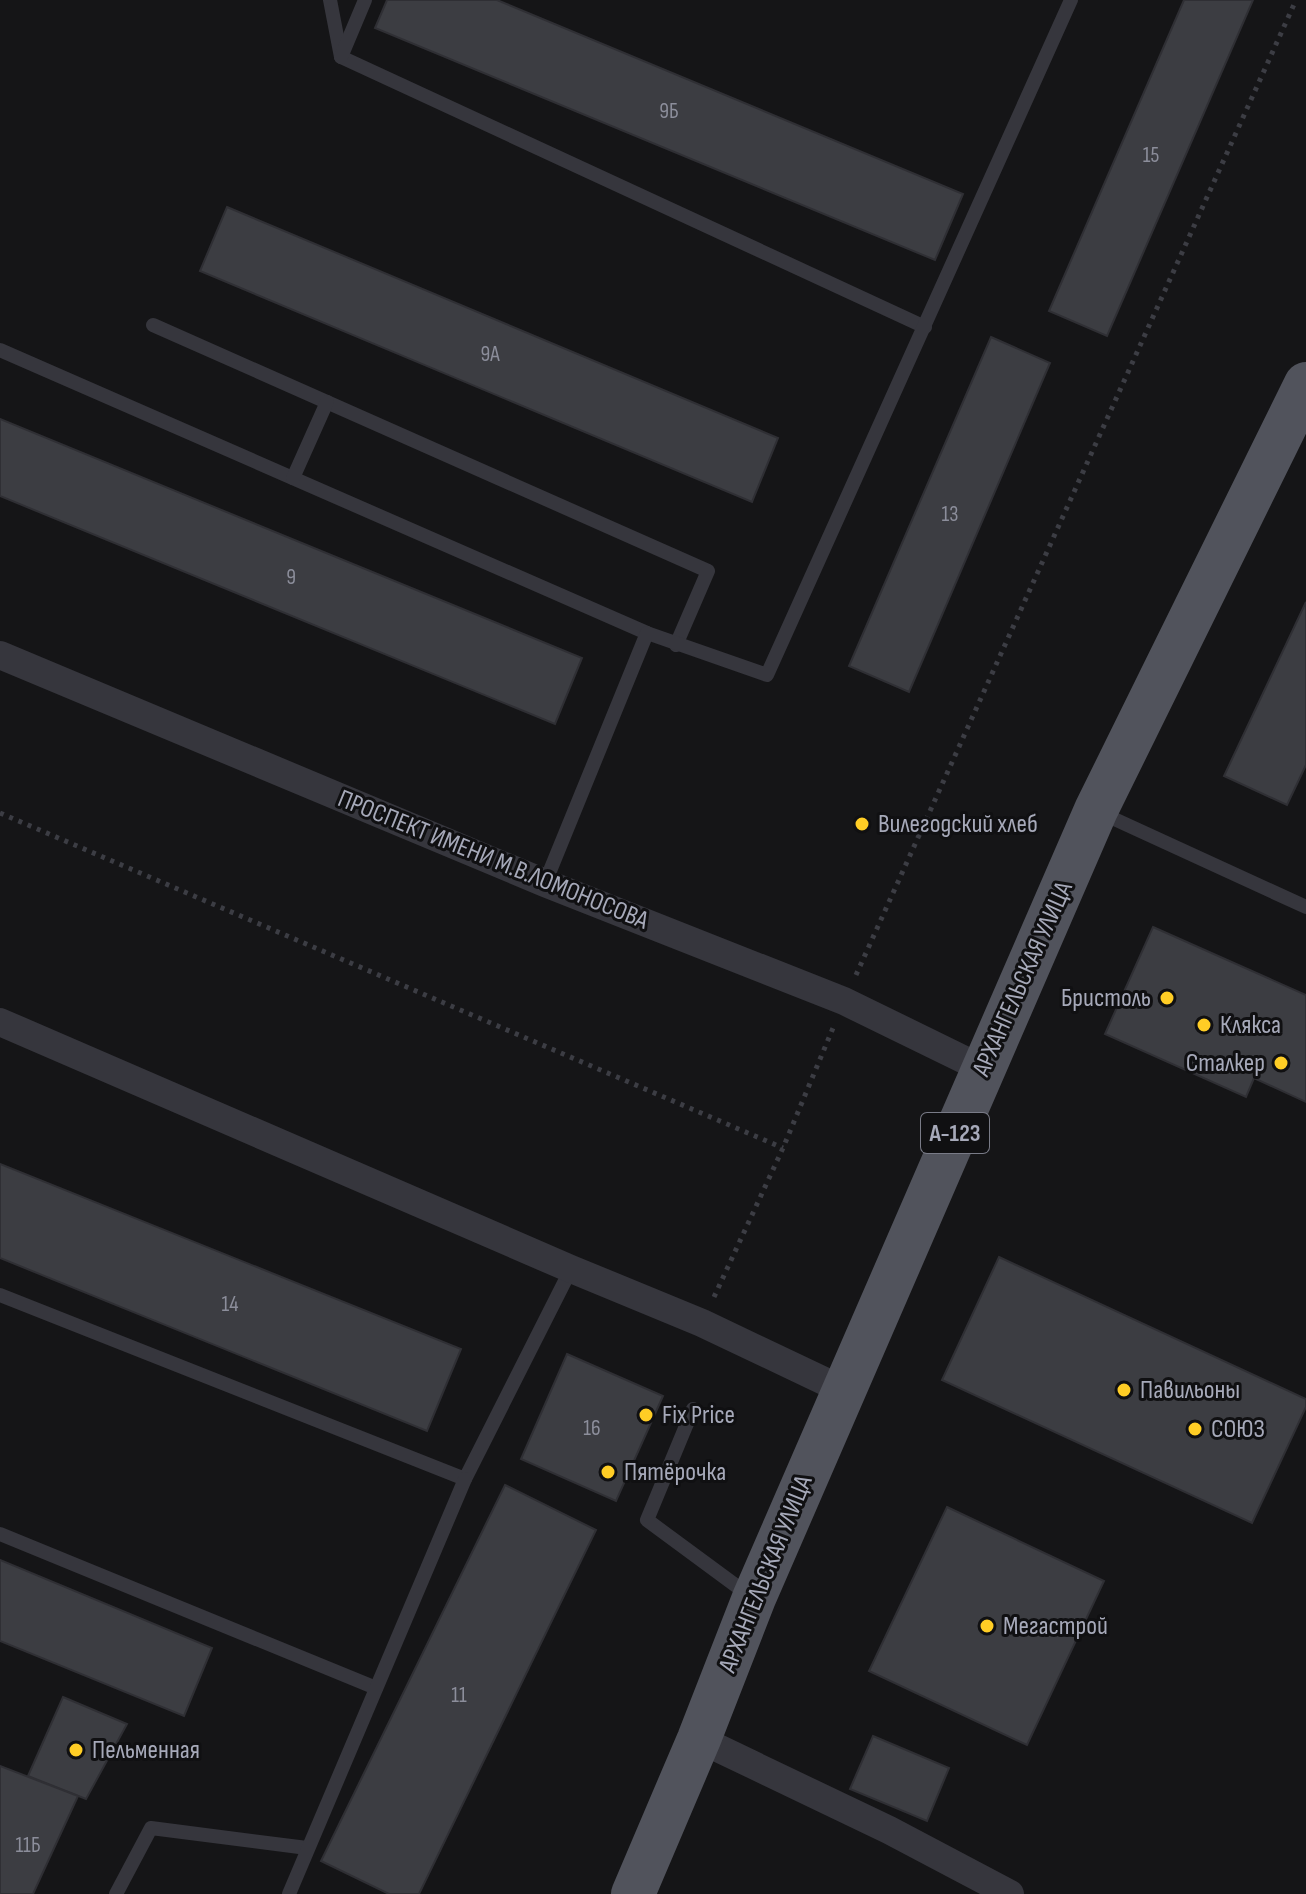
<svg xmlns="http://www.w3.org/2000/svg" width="1306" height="1894" viewBox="0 0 1306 1894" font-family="'Sofia Sans Condensed',sans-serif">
<rect width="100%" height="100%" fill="#151517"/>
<!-- building -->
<g fill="#3c3d42" stroke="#2f2f34" stroke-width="2">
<polygon points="387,0 497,0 963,194 935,260 375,28"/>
<polygon points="1184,0 1253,0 1107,336 1049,311"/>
<polygon points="227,207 778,438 752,502 200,271"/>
<polygon points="991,337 1050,363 909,692 849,666"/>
<polygon points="0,419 582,658 555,724 0,496"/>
<polygon points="1306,602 1306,765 1287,805 1224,776"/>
<polygon points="1153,927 1306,995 1306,1102 1254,1078 1246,1097 1105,1034"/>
<polygon points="0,1164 461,1349 427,1431 0,1258"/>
<polygon points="999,1257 1306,1399 1306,1407 1252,1523 942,1380"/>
<polygon points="567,1354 663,1396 616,1501 521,1459"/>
<polygon points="505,1485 596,1530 419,1894 389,1894 321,1861"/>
<polygon points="947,1507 1104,1581 1027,1745 869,1671"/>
<polygon points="0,1560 212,1648 184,1716 0,1641"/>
<polygon points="63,1697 127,1724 86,1799 28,1776"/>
<polygon points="873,1736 949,1768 927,1821 850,1789"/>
<polygon points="0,1766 78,1796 33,1894 0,1894"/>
</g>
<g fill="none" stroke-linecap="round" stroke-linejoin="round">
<!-- path -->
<g stroke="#3c3d44" stroke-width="5" stroke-dasharray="4 6" stroke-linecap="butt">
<polyline points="0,813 783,1148"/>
<polyline points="856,975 1296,0"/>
<polyline points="714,1297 783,1148 833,1028"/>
</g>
<!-- service -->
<g stroke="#36363d" stroke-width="14">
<polyline points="330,0 341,57 925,327"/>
<polyline points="341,57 365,0"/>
<polyline points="153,325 708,571 676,645"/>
<polyline points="0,350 647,633"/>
<polyline points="293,478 327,402"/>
<polyline points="1099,812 1306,907"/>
<polyline points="545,883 647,633 767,675 1071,0"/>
<polyline points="0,1295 465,1479 571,1269"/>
<polyline points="693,1409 647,1520 750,1596"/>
<polyline points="0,1534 376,1688"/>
<polyline points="116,1894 151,1828 307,1848"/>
<polyline points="289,1894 465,1479"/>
</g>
<!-- minor -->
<g stroke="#36363d" stroke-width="28">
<polyline points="0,655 545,883 844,1001 983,1069"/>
<polyline points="0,1022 571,1269 702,1323 843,1390"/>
<polyline points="699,1739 889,1830 1010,1894"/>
</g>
<!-- primary -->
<polyline stroke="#51535c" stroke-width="44" points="633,1894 699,1739 754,1598 1096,810 1306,384"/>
</g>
<!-- markers -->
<g fill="#ffcd25" stroke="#101012" stroke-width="3">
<circle cx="862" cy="824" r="8"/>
<circle cx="1167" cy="998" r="8"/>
<circle cx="1204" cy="1025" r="8"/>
<circle cx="1281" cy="1063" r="8"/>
<circle cx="1124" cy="1390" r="8"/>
<circle cx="646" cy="1415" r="8"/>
<circle cx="1195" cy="1429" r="8"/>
<circle cx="608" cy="1472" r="8"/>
<circle cx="987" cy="1626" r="8"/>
<circle cx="76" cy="1750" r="8"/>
</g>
<g text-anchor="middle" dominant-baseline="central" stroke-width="6" stroke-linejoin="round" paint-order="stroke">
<!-- number labels -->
<g font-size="22" fill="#8c8e9b">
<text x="669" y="111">9Б</text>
<text x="1151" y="155">15</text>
<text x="490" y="354">9А</text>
<text x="950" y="514">13</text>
<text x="291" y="577">9</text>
<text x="230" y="1304">14</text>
<text x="592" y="1428">16</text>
<text x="459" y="1695">11</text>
<text x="28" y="1845">11Б</text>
</g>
<!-- shield labels -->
<rect fill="#101012" stroke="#797b87" stroke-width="2" x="921" y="1113" width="68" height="40" rx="6"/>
<g font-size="24" font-weight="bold" fill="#a6a9b9">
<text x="955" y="1133">А-123</text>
</g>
<!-- poi labels -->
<g font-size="26" fill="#a6a9b9" stroke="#101012" text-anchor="start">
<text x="878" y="824">Вилегодский хлеб</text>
<text x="1151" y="998" text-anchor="end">Бристоль</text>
<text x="1220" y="1025">Клякса</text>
<text x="1265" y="1063" text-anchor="end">Сталкер</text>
<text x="1140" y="1390">Павильоны</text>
<text x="662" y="1415">Fix Price</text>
<text x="1211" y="1429">СОЮЗ</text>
<text x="624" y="1472">Пятёрочка</text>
<text x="1003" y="1626">Мегастрой</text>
<text x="92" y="1750">Пельменная</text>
</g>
<!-- street labels -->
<g font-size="26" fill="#a6a9b9" stroke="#101012">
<text transform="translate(493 860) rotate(22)">ПРОСПЕКТ ИМЕНИ М.В.ЛОМОНОСОВА</text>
<text transform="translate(1023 979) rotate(-66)">АРХАНГЕЛЬСКАЯ УЛИЦА</text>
<text transform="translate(766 1574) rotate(-68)">АРХАНГЕЛЬСКАЯ УЛИЦА</text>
</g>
</g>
</svg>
